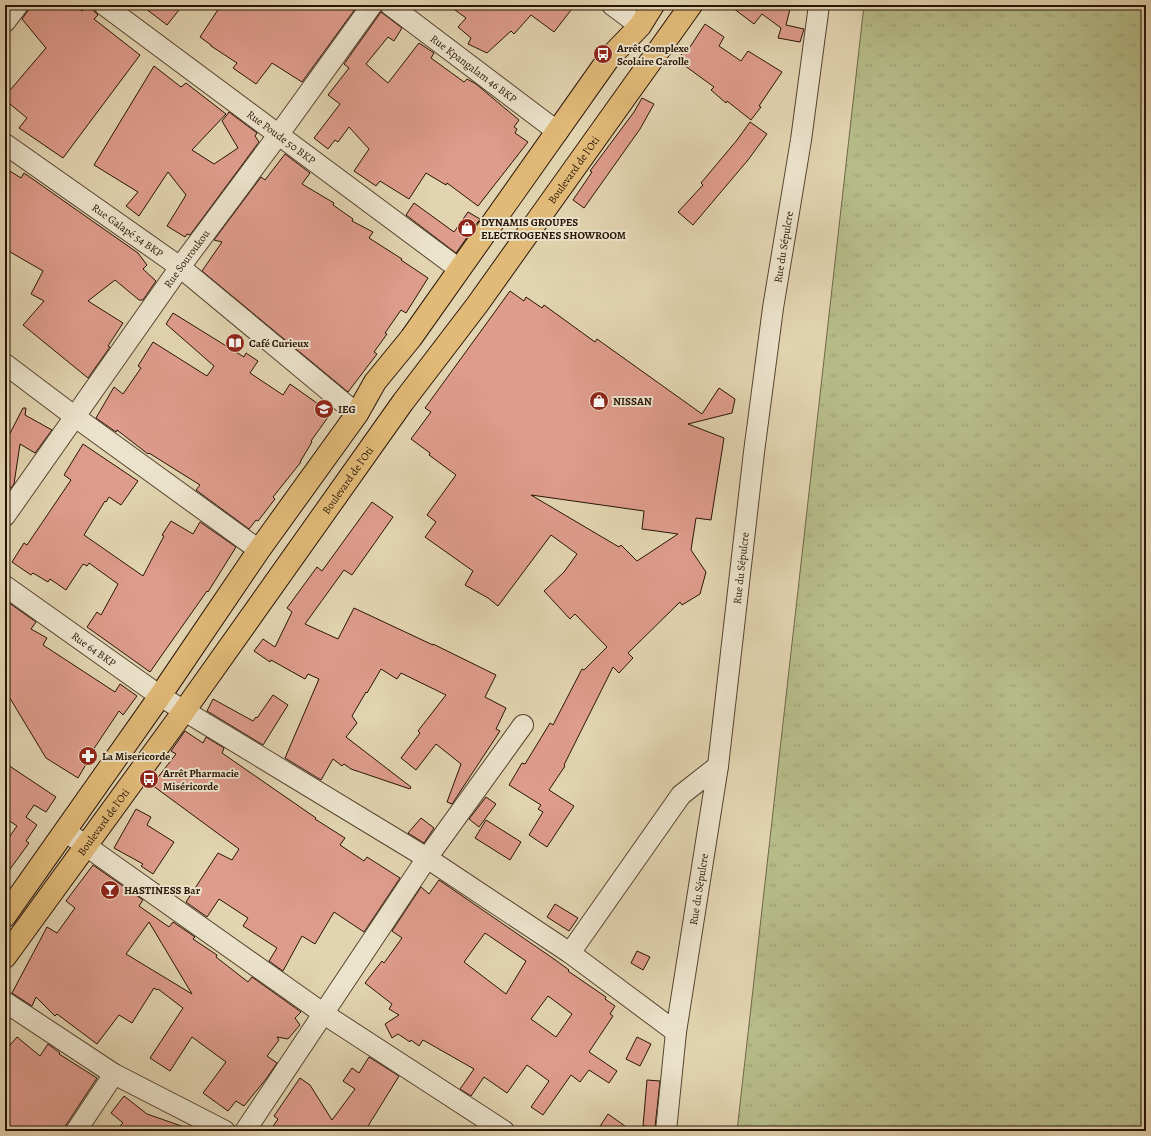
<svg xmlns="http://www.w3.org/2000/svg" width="1151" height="1136" viewBox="0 0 1151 1136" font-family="Alegreya,serif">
<defs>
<pattern id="grass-tufts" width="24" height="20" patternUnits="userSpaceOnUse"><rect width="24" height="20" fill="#b6bc89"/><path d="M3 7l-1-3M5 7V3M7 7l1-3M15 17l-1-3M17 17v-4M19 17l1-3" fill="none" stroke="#9ca175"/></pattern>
</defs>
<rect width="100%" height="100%" fill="#e2d4b0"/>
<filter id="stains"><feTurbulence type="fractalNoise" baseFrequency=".005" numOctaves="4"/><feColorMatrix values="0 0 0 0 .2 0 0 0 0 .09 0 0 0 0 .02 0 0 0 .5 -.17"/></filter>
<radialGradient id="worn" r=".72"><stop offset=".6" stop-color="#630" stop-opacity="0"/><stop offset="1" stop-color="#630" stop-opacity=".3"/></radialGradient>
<!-- grass -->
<polygon fill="url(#grass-tufts)" stroke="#6f6848" points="864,5 1146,5 1146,1131 737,1131"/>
<!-- building -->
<g fill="#de9c8c" stroke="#281406" fill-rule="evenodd">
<polygon points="32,5 74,5 82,11 88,5 98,15 94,19 140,55 63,158 19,128 27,118 5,100 5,96 46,48 22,19"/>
<polygon points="141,5 183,5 167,25"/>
<polygon points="221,5 358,5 302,82 272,63 256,84 233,68 237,63 211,46 211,45 200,37"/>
<polygon points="448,5 575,5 554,32 531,15 514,34 511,31 487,53 468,44 471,38 458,27 466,18"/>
<polygon points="729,5 791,5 786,25 804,29 800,42 778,38 781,28 762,14 754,24"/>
<polygon points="381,12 402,28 394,41 388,37 366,64 388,83 419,43 434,53 431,58 464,82 467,79 476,84 519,120 514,127 517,129 515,133 528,142 478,206 447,183 446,185 426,173 409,199 380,181 376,186 354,171 369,149 349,127 338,142 335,140 328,149 314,138 340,104 328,95 349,68 344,64"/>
<polygon points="705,24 724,37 719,46 741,61 748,51 782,72 759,106 761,107 751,120 727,101 726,103 711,90 714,87 677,60 686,49 688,50"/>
<polygon points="154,66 181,87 186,83 226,114 192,150 214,164 238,148 222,121 229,112 257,133 255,136 259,142 190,235 187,234 185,237 167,226 186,195 168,172 139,216 126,206 138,192 94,165"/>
<polygon points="642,98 654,104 640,129 584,208 573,200 592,172 590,171 634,112"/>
<polygon points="750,122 767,134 748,160 693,225 678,212 703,185 701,183 737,140"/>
<polygon points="285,154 310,173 302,184 334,203 333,205 353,219 352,221 373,232 369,238 402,259 401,260 428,278 406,313 401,310 385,333 387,334 374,352 377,354 348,392 202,271 222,242 214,240 261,177 265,180"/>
<polygon points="5,168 21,178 24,173 138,253 147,265 143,269 156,281 143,300 139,300 115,280 88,301 123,323 108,346 110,347 88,378 23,325 44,301 31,294 43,271 5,249"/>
<polygon points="414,203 454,232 468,212 480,219 456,253 406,215"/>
<path d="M510,291L524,301L526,297L542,308L544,305L595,342L597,339L702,414L719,388L735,399L732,413L688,424L724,438L711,520L696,518L691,550L706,572L700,594L682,605L680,602L628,653L633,658L619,673L613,667L564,765L565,766L549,790L574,806L547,847L529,835L543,812L538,809L541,805L509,785L522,763L525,764L550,723L553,725L582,669L584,670L607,647L575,614L570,619L544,591L564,572L577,554L551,535L498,606L488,598L465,585L473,571L425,537L436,522L427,515L456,475L429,455L430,453L411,439L431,412L425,408ZM531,495L644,511L642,529L678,534L637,561L621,545L619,547Z"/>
<polygon points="173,313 244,357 246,353 258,361 250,373 283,395 290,384 331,413 311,441 312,442 300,462 301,462 273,497 275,499 258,521 256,520 249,529 196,490 200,485 149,453 148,454 117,430 116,432 96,418 114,387 123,394 141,368 138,366 153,342 207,376 214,366 166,324"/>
<polygon points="23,408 26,408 25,415 52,430 35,453 20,444 14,484 11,488 5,487 5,443"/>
<polygon points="83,444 138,481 121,505 109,497 106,502 105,501 84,535 143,576 164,536 162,535 171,521 193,534 200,522 236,547 208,592 207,591 150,672 87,627 97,612 101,615 118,584 89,563 87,566 83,564 66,590 50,579 48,582 33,573 31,575 12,562 24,543 27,545 71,480 64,475"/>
<polygon points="372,502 393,517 352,575 344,570 305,624 338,639 354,608 433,645 433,644 496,675 485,697 506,708 496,729 500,731 452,804 447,802 461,764 436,744 416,770 401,758 420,733 418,731 446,695 401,673 397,679 381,669 367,693 366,692 352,716 357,723 346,737 411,787 410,789 351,769 344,764 342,766 333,759 321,780 285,758 319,679 308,674 305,679 271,660 270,662 254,651 263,639 275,647 292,612 287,608 317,567 322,571"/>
<polygon points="5,600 36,622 31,629 47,638 43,645 115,692 120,684 137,696 123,715 119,711 91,753 92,754 78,778 46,758 5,690"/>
<polygon points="273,695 288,705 263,745 207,711 213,699 253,721 256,717 257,718"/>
<polygon points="185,731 203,743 206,737 224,748 222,753 316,818 315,819 345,838 340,845 364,861 367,857 400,878 364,932 334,912 315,944 302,936 283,971 269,961 277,948 243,926 248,918 219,899 207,917 186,902 218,853 232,860 239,849 152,785 176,754 171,751"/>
<polygon points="5,763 56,797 46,812 34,805 26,817 37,825 26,841 29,843 5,876 5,843 17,826 5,818"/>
<polygon points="486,797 496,804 479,827 469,819"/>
<polygon points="136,809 151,817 147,825 174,842 153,874 141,866 143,864 114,848"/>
<polygon points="421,818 434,828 424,843 408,833"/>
<polygon points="486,820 521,842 510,860 475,838"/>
<path d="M93,865L143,900L139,906L169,927L173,922L195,937L193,939L217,955L216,957L248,982L252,977L301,1012L295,1018L300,1025L288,1039L277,1037L279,1040L267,1056L277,1063L266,1079L244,1106L236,1101L228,1111L203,1093L226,1062L192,1037L170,1071L150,1058L183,1008L158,989L157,990L154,988L132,1023L119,1015L97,1044L57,1014L55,1016L36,997L32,1006L12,993L47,927L57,933L75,908L66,901ZM149,922L192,994L126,954Z"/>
<path d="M439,880L554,959L569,970L568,971L606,997L605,999L615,1006L610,1014L613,1016L589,1052L617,1071L609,1083L589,1070L580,1082L571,1075L543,1115L531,1107L549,1081L527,1065L507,1093L484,1077L471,1096L460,1089L474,1069L423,1040L419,1046L411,1040L410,1042L398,1034L392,1038L385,1024L399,1015L389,1009L392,1004L365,983L382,961L384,963L402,938L392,931L421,887L429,894ZM485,933L526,961L506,994L464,962ZM548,996L572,1014L556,1037L531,1019Z"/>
<polygon points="555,904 578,918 569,931 547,917"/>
<polygon points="637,951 650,957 643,970 631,963"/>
<polygon points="17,1037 40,1056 48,1044 60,1053 59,1054 97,1078 66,1125 65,1131 5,1131 5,1051"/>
<polygon points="637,1037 651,1044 640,1066 626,1059"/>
<polygon points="369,1057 399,1076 365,1131 351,1131 344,1127 340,1131 270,1131 278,1119 274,1116 300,1078 310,1085 332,1120 355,1089 343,1081 352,1068 359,1073"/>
<polygon points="647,1080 660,1081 655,1127 643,1126"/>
<polygon points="124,1096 147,1114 190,1129 190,1131 115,1131 123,1123 111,1113"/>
<polygon points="608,1114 632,1131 597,1131"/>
</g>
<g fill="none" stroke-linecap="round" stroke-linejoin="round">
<defs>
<g id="minor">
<path id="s1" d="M104,5L459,269"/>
<path id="s2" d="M390,5L558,132"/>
<polyline points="612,5 640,26"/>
<polyline points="5,22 18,5"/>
<path id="s3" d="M5,144L180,267L357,414"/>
<polyline points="5,364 74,416 259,550"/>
<path id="s4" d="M5,516L180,267L279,134L372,5"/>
<path id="s5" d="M5,586L160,696L427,858L570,953L676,1032"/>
<polyline points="65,831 324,1014 504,1131"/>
<polyline points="570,953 681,795 718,766"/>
<polyline points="5,1002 114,1074 225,1131"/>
<polyline points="76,1131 114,1074"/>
<polyline points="245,1131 427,858 523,725"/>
<path id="s6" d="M666,1131L676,1032L718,766L754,452L773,308L801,140L819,5"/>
</g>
<g id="major">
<polyline points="5,916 160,696 259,550 357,414 375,382 411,338 609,58 640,26 653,5"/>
<path id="s7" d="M5,957L184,711L403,402L477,305L691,5"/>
</g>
</defs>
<!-- minor casing -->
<use href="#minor" stroke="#564430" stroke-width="22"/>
<!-- major casing -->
<use href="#major" stroke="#281406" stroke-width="24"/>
<!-- minor -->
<use href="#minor" stroke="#ece3cc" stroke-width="20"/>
<!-- major -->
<use href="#major" stroke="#e1ba78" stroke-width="22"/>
</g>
<!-- icons -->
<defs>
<symbol id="bus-disc" viewBox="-11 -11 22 22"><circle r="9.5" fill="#8f2418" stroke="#ece3cc"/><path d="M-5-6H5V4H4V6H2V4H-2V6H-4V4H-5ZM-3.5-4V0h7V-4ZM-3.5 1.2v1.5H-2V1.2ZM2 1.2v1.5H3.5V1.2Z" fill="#fff"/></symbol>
<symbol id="shop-disc" viewBox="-11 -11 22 22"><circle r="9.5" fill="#8f2418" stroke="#ece3cc"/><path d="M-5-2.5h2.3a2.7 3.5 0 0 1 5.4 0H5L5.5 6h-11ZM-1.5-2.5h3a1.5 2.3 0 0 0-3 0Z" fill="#fff"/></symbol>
<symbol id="library-disc" viewBox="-11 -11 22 22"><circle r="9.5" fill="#8f2418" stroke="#ece3cc"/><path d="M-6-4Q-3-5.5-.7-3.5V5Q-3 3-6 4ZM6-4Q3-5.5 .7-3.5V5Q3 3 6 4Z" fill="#fff"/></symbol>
<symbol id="school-disc" viewBox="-11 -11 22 22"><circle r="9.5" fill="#8f2418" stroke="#ece3cc"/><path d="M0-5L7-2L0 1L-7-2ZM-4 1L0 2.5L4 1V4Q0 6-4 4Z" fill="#fff"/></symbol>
<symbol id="pharmacy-disc" viewBox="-11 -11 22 22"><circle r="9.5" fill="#8f2418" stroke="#ece3cc"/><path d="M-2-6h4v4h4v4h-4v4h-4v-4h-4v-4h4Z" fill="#fff"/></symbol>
<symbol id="bar-disc" viewBox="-11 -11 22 22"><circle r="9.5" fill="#8f2418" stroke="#ece3cc"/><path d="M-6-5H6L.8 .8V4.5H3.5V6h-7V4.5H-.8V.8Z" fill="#fff"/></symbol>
</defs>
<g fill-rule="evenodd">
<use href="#bus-disc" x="592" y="43" width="22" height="22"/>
<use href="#shop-disc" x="456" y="217" width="22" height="22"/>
<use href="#library-disc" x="224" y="332" width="22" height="22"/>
<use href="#shop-disc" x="588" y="390" width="22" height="22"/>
<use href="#school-disc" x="313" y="398" width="22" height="22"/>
<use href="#pharmacy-disc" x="77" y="745" width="22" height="22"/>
<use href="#bus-disc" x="138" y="768" width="22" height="22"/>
<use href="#bar-disc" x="99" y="879" width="22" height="22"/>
</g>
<g text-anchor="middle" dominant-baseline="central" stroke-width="4" stroke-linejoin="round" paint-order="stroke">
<!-- poi labels -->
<g font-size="11" font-weight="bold" fill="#281406" stroke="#ece3cc" text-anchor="start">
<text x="617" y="48">Arrêt Complexe<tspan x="617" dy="13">Scolaire Carolle</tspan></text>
<text x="481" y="222">DYNAMIS GROUPES<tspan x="481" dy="13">ELECTROGENES SHOWROOM</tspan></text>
<text x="249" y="343">Café Curieux</text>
<text x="613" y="401">NISSAN</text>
<text x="338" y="409">IEG</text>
<text x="102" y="756">La Misericorde</text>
<text x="163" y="773">Arrêt Pharmacie<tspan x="163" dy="13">Miséricorde</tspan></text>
<text x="124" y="890">HASTINESS Bar</text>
</g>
<!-- street labels -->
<g font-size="11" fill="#281406" stroke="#ece3cc">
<text stroke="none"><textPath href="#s2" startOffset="105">Rue Kpangalam 46 BKP</textPath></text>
<text stroke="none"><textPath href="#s1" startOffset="221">Rue Poude 50 BKP</textPath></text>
<text stroke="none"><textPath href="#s7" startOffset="971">Boulevard de l'Oti</textPath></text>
<text stroke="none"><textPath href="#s3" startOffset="150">Rue Galapé 54 BKP</textPath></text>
<text stroke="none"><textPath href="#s6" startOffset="892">Rue du Sépulcre</textPath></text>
<text stroke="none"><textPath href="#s4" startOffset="315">Rue Souroukou</textPath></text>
<text stroke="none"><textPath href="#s7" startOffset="587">Boulevard de l'Oti</textPath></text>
<text stroke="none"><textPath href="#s6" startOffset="568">Rue du Sépulcre</textPath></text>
<text stroke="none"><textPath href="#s5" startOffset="109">Rue 64 BKP</textPath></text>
<text stroke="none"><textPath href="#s7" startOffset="167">Boulevard de l'Oti</textPath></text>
<text stroke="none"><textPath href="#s6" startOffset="244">Rue du Sépulcre</textPath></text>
</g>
</g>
<!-- margin -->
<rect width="1151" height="1136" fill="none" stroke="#e2d4b0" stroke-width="20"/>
<rect x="6" y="6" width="1139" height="1124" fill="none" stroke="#281406" stroke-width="2"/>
<rect x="10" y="10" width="1131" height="1116" fill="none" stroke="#281406"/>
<rect width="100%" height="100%" filter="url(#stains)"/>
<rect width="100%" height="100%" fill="url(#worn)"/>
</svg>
